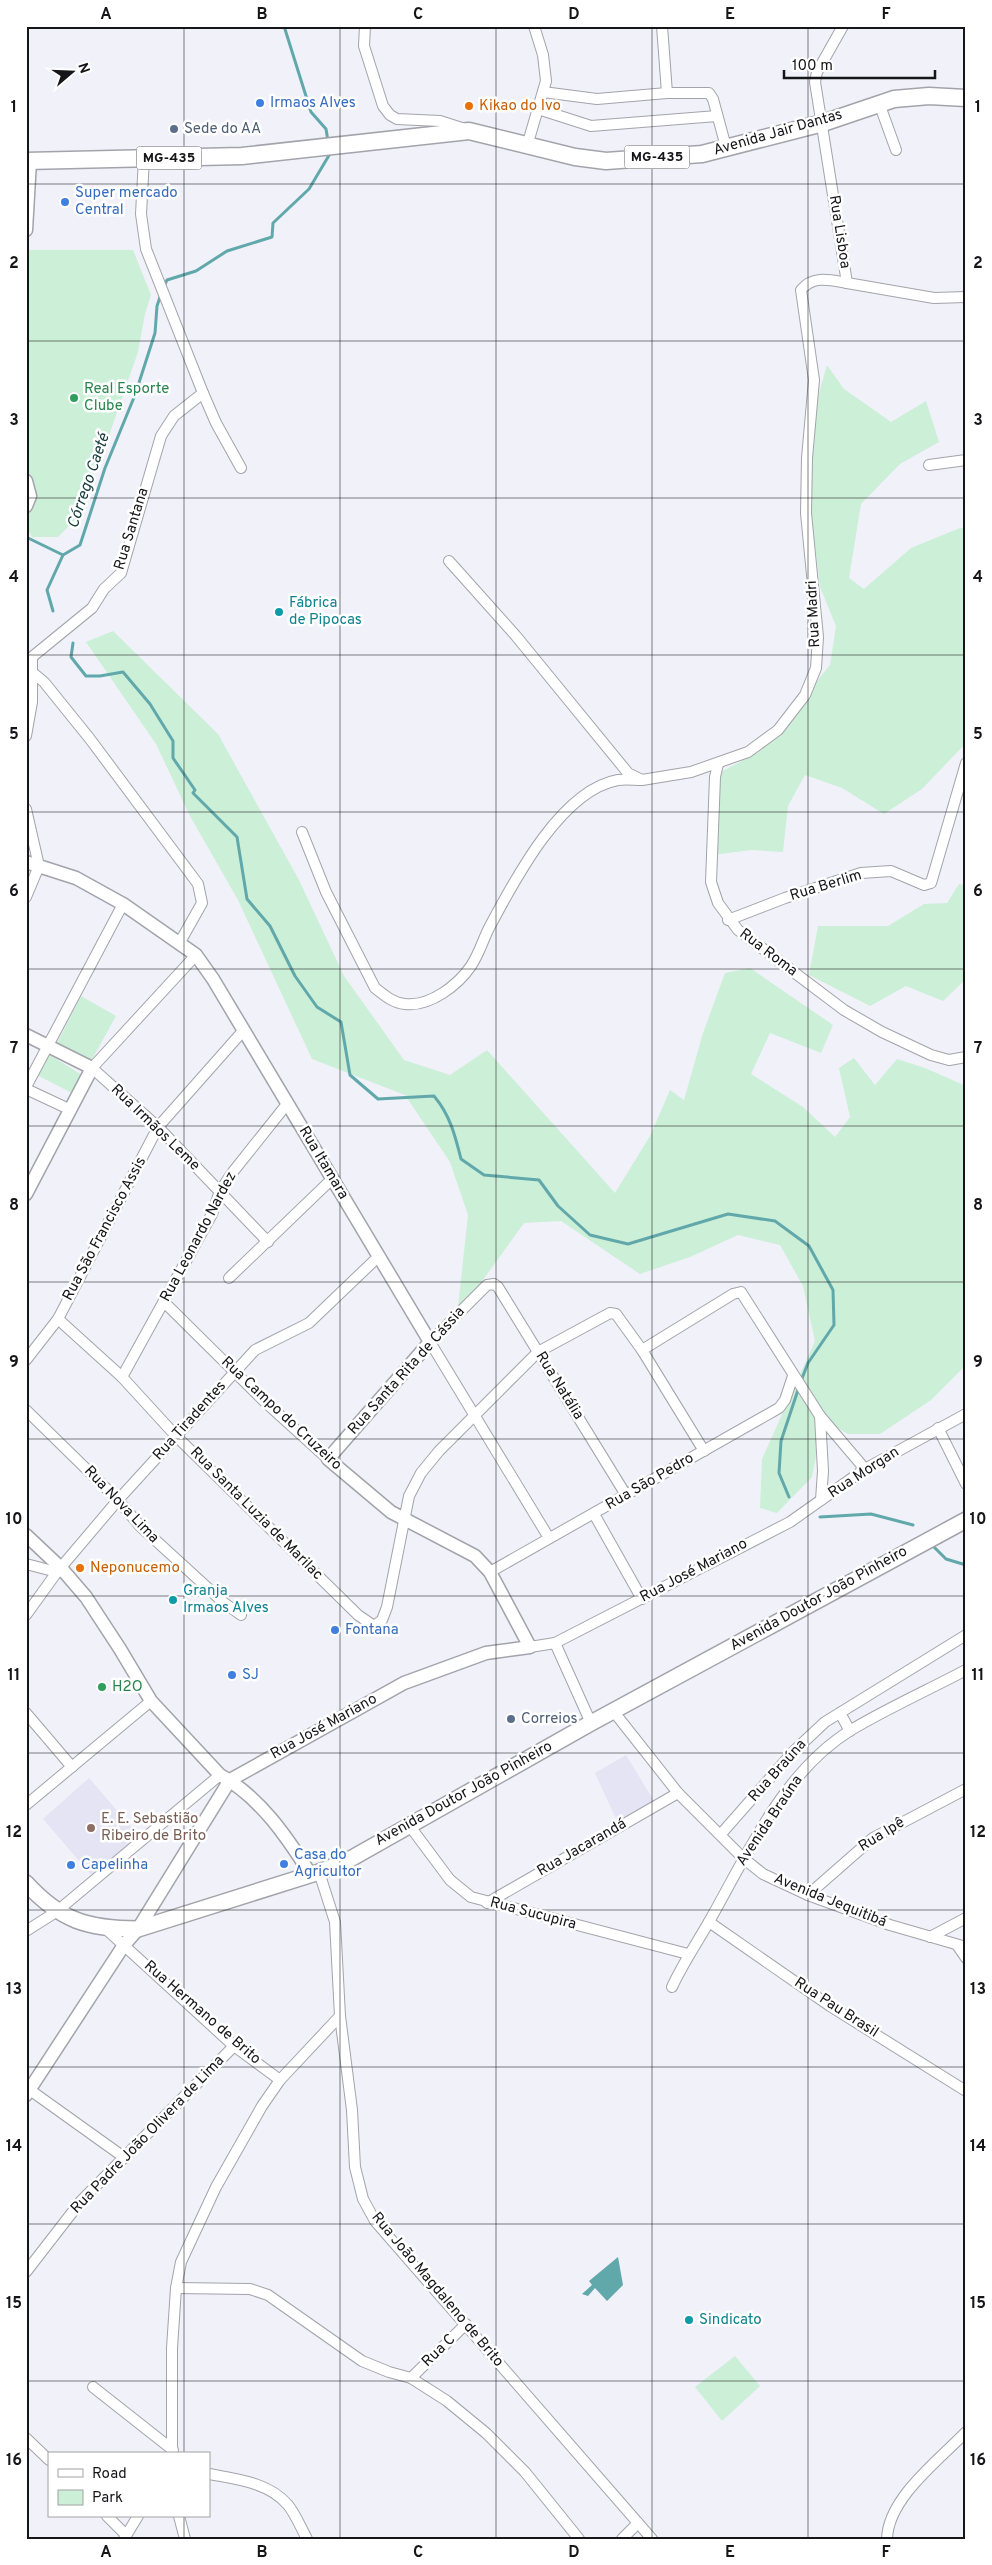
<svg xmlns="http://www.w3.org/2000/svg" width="992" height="2565" viewBox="0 0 992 2565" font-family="Overpass,sans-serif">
<rect width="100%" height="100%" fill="#f1f1fa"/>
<!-- built -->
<g fill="#e4e4f4">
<polygon points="626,1755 654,1801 617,1821 595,1773"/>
<polygon points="89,1778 139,1836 93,1877 43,1819"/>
</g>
<!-- green -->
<g fill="#ccefd8">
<path d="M26,250H133L151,295L145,314L138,352L106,444L76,519L58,537H32C21,521 31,502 34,484L26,474V305L29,264L26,262Z"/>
<polygon points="827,365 844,389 891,422 926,401 939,442 900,464 861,504 849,578 864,589 911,548 960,528 966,528 966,743 922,789 884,814 842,788 805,775 788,806 783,852 751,850 713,855 713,776 759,752 830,665 836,626 820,587 810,504 816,403"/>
<polygon points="113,631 218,734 299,880 344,976 404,1060 450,1075 487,1050 615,1193 650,1136 670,1090 684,1100 703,1033 725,973 750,968 833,1025 821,1053 770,1033 751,1074 803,1107 835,1137 850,1117 839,1068 854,1058 875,1085 897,1059 925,1068 966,1086 966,1365 931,1400 880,1434 848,1434 823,1420 812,1477 777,1513 760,1508 762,1459 815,1341 803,1286 780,1245 738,1235 690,1257 640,1274 561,1221 524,1223 457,1316 468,1215 450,1162 405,1095 312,1059 238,900 190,816 156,744 86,642"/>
<polygon points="959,884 966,885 966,979 943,1001 906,986 870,1006 809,975 818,926 888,926 924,904 947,903"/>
<polygon points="81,996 116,1016 90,1063 57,1043"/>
<polygon points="48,1054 82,1075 72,1093 35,1074"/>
<polygon points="735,2356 760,2386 722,2421 695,2387"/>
</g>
<!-- water -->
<polygon fill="#61a8ab" points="618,2257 623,2285 607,2301 595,2288 588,2296 582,2294 592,2285 589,2281"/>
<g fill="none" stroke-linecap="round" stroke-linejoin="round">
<!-- stream -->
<g stroke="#61a8ab" stroke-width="3">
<polyline points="284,26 311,112 326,129 328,141"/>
<polyline points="164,286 167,280 196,271 227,251 272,237 273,223 309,189 331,152"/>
<polyline points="26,537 63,555 80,545 105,468 135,395 155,333 157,306 161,294"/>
<polyline points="53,611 47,590 63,555"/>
<path d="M73,643L71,657L86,676H100L123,672L150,704L173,741V758L195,790L193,793L237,837L247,899L270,926L295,976L317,1007L341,1022L350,1075L378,1099L434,1096C450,1115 455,1135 461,1159L484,1175L539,1180L558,1206L590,1235L628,1244L728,1214L775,1221L809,1246L833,1290L834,1325L808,1363L801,1381"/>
<polyline points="789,1497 779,1473 781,1441 799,1387"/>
<polyline points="820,1517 871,1514 913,1525"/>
<polyline points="934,1547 946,1559 966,1565"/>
</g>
<defs>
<g id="minor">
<polyline points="365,26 364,46 383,106 390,115 397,119 440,121 465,129"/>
<polyline points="662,26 667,93"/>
<polyline points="843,26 817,72 815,82 847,283 934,298 966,297"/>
<polyline points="543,92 597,99 667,93 709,93 713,99 726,147"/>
<polyline points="879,103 896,150"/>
<polyline points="538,109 591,126 717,116"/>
<polyline points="527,146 546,81 543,55 534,26"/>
<polyline points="144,158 141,214 146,249 203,393 216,423 241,468"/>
<polyline points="929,465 966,460"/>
<path d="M449,561L516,636L628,773L642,780L691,772L748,752L778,730L805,695L816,668L818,637L806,513L807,458L814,380L801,290C813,275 830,280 847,283"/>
<polyline points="32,672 44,682 90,739 198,884 202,903 180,942"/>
<polyline points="26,736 32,702 32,657 92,608 104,589 121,573 161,436 174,416 203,393"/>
<polyline points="718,764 715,777 711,882 718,903 738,930 844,1010 882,1032 931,1055 949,1060 966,1057"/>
<polyline points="26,809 39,866 26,897"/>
<path d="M302,832L326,892L375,988C384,995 393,1003 405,1004C430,1007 458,985 471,966C479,954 483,940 489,928C514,881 561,790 618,780C626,779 634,780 641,780"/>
<polyline points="728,920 785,898 861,873 891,871 924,885 931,883 966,763"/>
<polyline points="196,955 92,1068 158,1127 268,1242"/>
<polyline points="26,1087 123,904"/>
<polyline points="26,1089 71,1110"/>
<polyline points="229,1278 333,1178"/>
<polyline points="164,1302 263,1400 328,1459"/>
<polyline points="58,1319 122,1377 176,1436 358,1615 374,1626 382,1620 387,1607 409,1496 421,1473 439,1451 538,1352 610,1313 616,1314 642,1350 704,1451"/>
<polyline points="642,1350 733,1294 741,1292 820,1416 865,1469"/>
<polyline points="26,1360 58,1319 158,1127 243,1031"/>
<polyline points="122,1377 212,1214 220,1191 232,1173 287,1104"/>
<polyline points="26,1410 118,1500 140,1526 223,1602 241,1615"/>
<polyline points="820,1416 823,1471 821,1500"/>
<polyline points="938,1428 966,1484"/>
<polyline points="594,1514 642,1599"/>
<polyline points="549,1538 430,1342 487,1285 494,1284 498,1287 626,1495"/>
<polyline points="26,1564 57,1572"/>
<polyline points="490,1572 779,1408 785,1400 793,1376"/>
<polyline points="26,1615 57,1572 118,1500 255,1350 309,1323 379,1256"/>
<polyline points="555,1643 591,1723"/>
<polyline points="530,1647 555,1643 790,1522 865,1469 966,1414"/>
<polyline points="614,1712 678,1793 743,1858 763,1874 808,1895 890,1925 966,1947"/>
<polyline points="26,1713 72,1767"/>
<polyline points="840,1713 850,1731"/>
<polyline points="26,1805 151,1701"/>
<polyline points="409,1825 450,1880 471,1897 688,1954"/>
<polyline points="721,1834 793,1752 825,1722 966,1635"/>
<polyline points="319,1872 335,1922 340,2016 352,2110 355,2167 363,2199 375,2221 652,2539"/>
<polyline points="808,1895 873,1838 966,1789"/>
<polyline points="487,1903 678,1793"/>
<polyline points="709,1922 830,2006 966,2091"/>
<polyline points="106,1929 234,2046 280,2080"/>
<polyline points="26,1931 56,1912 220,1775"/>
<polyline points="930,1937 966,1918"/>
<polyline points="957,1945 966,1958"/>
<path d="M672,1987C683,1963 697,1943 710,1920C748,1853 783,1772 851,1730C888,1708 928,1690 966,1670"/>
<polyline points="30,2090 125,2158"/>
<polyline points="26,2272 81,2201 234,2046"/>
<polyline points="176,2288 250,2289 268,2295 362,2361 389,2372 411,2378 447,2401 486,2433 525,2472 579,2539"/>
<polyline points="411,2378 466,2324"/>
<polyline points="93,2387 173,2450"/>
<polyline points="26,2438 49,2460"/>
<polyline points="172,2454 172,2348 176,2288 181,2262 216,2187 262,2106 280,2080 340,2016"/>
<path d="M209,2474C235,2479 269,2482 288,2505C296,2515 301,2528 307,2539"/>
<polyline points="107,2516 126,2535"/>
<polyline points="179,2516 185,2539"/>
<polyline points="124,2539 138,2516"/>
<polyline points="622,2539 638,2523"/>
<path d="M887,2539C888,2498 939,2460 966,2432"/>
</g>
<g id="tertiary">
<polyline points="26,230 30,161"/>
<polyline points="26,481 30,496 26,506"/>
<polyline points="26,862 76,878 123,904 196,955 213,979 430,1342 328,1459 391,1512 475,1556 490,1572 530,1647 486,1653 404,1683 230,1780 138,1929 124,1945 26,2095"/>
<polyline points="26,1035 92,1068 26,1194"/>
<path d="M26,1535L61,1568L86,1597L120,1649L151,1701L220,1775C260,1797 287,1837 311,1875"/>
</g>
<path id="secondary" d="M26,1883C61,1921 88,1929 138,1929L319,1872L345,1862L591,1723L966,1520"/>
<polyline id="primary" points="26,161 242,156 469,131 575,157 606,161 702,154 823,123 894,99 929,96 966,98"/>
</defs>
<!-- minor casing -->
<use href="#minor" stroke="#a3a3ab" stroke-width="12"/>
<!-- tertiary casing -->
<use href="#tertiary" stroke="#a3a3ab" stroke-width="15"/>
<!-- secondary casing -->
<use href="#secondary" stroke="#a3a3ab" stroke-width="18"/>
<!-- primary casing -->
<use href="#primary" stroke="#a3a3ab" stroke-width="19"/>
<!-- minor -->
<use href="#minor" stroke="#fff" stroke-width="10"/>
<!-- tertiary -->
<use href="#tertiary" stroke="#fff" stroke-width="12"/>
<!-- secondary -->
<use href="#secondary" stroke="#fff" stroke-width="15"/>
<!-- primary -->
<use href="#primary" stroke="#fff" stroke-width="16"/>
</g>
<!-- grid -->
<path fill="none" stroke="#161619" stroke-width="1" stroke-opacity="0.55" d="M184,26V2454M340,26V2539M496,26V2539M652,26V2539M808,26V2539M26,184H966M26,341H966M26,498H966M26,655H966M26,812H966M26,969H966M26,1126H966M26,1282H966M26,1439H966M26,1596H966M26,1753H966M26,1910H966M26,2067H966M26,2224H966M26,2381H966M184,2516V2539"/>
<!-- markers -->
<g fill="#3f7fe0" stroke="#fff" stroke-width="2">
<circle cx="260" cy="103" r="5"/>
<circle cx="65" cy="202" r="5"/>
<circle cx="335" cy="1630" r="5"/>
<circle cx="232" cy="1675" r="5"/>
<circle cx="284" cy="1864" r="5"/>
<circle cx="71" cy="1865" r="5"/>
</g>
<g fill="#e8710a" stroke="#fff" stroke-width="2">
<circle cx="469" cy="106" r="5"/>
<circle cx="80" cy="1568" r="5"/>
</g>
<g fill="#5c6f8a" stroke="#fff" stroke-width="2">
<circle cx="174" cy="129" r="5"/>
<circle cx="511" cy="1719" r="5"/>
</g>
<g fill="#2e9e5b" stroke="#fff" stroke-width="2">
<circle cx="74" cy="398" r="5"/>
<circle cx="102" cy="1687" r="5"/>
</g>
<g fill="#0f9aa8" stroke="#fff" stroke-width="2">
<circle cx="279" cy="612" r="5"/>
<circle cx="173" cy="1600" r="5"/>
<circle cx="689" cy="2320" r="5"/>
</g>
<circle fill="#8d6e63" stroke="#fff" stroke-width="2" cx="91" cy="1828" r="5"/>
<g text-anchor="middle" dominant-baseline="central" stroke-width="5" stroke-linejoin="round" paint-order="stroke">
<!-- shield labels -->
<g fill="#fff" stroke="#5c5c5e" stroke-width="1">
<rect x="624.5" y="145.5" width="65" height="23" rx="4"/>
<rect x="136.5" y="146.5" width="65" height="23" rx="4"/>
</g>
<g font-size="14" font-weight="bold" fill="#161619">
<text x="657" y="157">MG-435</text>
<text x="169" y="158">MG-435</text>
</g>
<!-- shop labels -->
<g font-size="15" fill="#366cbe" stroke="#fff" text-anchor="start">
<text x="270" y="103">Irmaos Alves</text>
<text x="75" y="193">Super mercado<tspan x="75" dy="17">Central</tspan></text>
<text x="345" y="1630">Fontana</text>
<text x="242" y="1675">SJ</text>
<text x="294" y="1855">Casa do<tspan x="294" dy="17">Agricultor</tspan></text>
<text x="81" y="1865">Capelinha</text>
</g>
<!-- food labels -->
<g font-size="15" fill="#c56008" stroke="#fff" text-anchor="start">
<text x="479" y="106">Kikao do Ivo</text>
<text x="90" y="1568">Neponucemo</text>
</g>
<!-- service labels -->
<g font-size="15" fill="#4e5e75" stroke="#fff" text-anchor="start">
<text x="184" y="129">Sede do AA</text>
<text x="521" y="1719">Correios</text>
</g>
<!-- street labels -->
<g font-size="15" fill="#161619" stroke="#fff">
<text transform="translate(778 133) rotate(-16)">Avenida Jair Dantas</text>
<text transform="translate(839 232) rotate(81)">Rua Lisboa</text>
<text transform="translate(132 529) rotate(-73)">Rua Santana</text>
<text transform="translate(814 614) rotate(-93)">Rua Madri</text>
<text transform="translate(826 886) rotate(-17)">Rua Berlim</text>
<text transform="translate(768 953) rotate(37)">Rua Roma</text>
<text transform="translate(155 1128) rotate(44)">Rua Irmãos Leme</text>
<text transform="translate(323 1163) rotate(59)">Rua Itamara</text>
<text transform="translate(105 1229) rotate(-62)">Rua São Francisco Assis</text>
<text transform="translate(199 1237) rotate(-62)">Rua Leonardo Nardez</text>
<text transform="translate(407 1371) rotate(-48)">Rua Santa Rita de Cássia</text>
<text transform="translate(559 1386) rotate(58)">Rua Natália</text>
<text transform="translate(281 1414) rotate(43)">Rua Campo do Cruzeiro</text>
<text transform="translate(190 1421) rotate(-48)">Rua Tiradentes</text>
<text transform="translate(864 1473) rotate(-33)">Rua Morgan</text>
<text transform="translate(650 1482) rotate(-30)">Rua São Pedro</text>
<text transform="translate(121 1505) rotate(46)">Rua Nova Lima</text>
<text transform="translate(256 1514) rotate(45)">Rua Santa Luzia de Marilac</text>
<text transform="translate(694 1571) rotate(-28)">Rua José Mariano</text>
<text transform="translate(819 1599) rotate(-29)">Avenida Doutor João Pinheiro</text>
<text transform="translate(324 1727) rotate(-29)">Rua José Mariano</text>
<text transform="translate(778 1771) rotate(-48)">Rua Braúna</text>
<text transform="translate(464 1794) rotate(-29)">Avenida Doutor João Pinheiro</text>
<text transform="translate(770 1821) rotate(-56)">Avenida Braúna</text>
<text transform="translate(882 1835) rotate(-32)">Rua Ipê</text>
<text transform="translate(582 1848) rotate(-30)">Rua Jacarandá</text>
<text transform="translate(830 1901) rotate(22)">Avenida Jequitibá</text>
<text transform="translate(533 1914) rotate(15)">Rua Sucupira</text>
<text transform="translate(836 2008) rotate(33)">Rua Pau Brasil</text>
<text transform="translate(202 2013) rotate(41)">Rua Hermano de Brito</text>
<text transform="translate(148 2135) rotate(-46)">Rua Padre João Olivera de Lima</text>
<text transform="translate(437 2290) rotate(50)">Rua João Magdaleno de Brito</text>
<text transform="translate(439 2351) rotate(-44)">Rua C</text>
</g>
<!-- leisure labels -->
<g font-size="15" fill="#27864d" stroke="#fff" text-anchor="start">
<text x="84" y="389">Real Esporte<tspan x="84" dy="17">Clube</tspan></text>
<text x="112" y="1687">H2O</text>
</g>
<!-- culture labels -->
<g font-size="15" fill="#0d838f" stroke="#fff" text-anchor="start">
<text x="289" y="603">Fábrica<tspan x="289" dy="17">de Pipocas</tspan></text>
<text x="183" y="1591">Granja<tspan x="183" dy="17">Irmaos Alves</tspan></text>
<text x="699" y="2320">Sindicato</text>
</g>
<!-- education labels -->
<g font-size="15" fill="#785e54" stroke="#fff" text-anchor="start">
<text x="101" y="1819">E. E. Sebastião<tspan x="101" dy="17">Ribeiro de Brito</tspan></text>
</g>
<!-- water labels -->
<g font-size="16" font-style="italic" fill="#183c3d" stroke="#fff">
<text transform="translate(89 481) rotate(-71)">Córrego Caeté</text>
</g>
</g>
<!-- border -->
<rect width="992" height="2565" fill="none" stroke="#ffffff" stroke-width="55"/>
<!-- legend -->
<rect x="48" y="2452" width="162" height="65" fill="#ffffff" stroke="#a2a2a3"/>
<rect x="58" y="2469" width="25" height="8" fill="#ffffff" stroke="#a2a2a3"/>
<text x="92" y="2478" font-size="15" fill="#161619">Road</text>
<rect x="58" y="2490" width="25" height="15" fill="#ccefd8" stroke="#a2a2a3"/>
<text x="92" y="2502" font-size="15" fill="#161619">Park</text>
<!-- north arrow -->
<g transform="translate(72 72) rotate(71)" stroke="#ffffff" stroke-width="4" paint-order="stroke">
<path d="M0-4L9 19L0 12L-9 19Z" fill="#161619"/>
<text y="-8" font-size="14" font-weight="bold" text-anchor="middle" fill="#161619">N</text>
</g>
<!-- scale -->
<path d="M784 70v8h151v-8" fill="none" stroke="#161619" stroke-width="2.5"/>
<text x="792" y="70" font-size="15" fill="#161619" stroke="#ffffff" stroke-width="4" paint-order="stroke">100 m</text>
<rect x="28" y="28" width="936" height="2510" fill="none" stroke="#161619" stroke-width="2"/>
<g font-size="16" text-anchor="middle" font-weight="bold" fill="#161619">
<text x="106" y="19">A</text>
<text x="262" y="19">B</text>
<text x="418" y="19">C</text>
<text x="574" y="19">D</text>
<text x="730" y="19">E</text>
<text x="886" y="19">F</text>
<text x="14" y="112">1</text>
<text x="978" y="112">1</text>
<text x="14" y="268">2</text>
<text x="978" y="268">2</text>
<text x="14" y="425">3</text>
<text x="978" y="425">3</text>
<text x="14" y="582">4</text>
<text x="978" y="582">4</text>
<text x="14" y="739">5</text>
<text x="978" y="739">5</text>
<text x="14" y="896">6</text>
<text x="978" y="896">6</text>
<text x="14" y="1053">7</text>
<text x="978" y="1053">7</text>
<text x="14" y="1210">8</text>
<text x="978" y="1210">8</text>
<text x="14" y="1367">9</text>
<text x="978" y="1367">9</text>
<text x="14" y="1524">10</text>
<text x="978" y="1524">10</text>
<text x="14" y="1680">11</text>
<text x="978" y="1680">11</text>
<text x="14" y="1837">12</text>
<text x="978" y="1837">12</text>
<text x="14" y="1994">13</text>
<text x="978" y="1994">13</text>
<text x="14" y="2151">14</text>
<text x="978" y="2151">14</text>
<text x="14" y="2308">15</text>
<text x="978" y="2308">15</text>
<text x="14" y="2465">16</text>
<text x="978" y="2465">16</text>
<text x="106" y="2557">A</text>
<text x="262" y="2557">B</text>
<text x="418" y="2557">C</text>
<text x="574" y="2557">D</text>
<text x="730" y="2557">E</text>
<text x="886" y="2557">F</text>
</g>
</svg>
